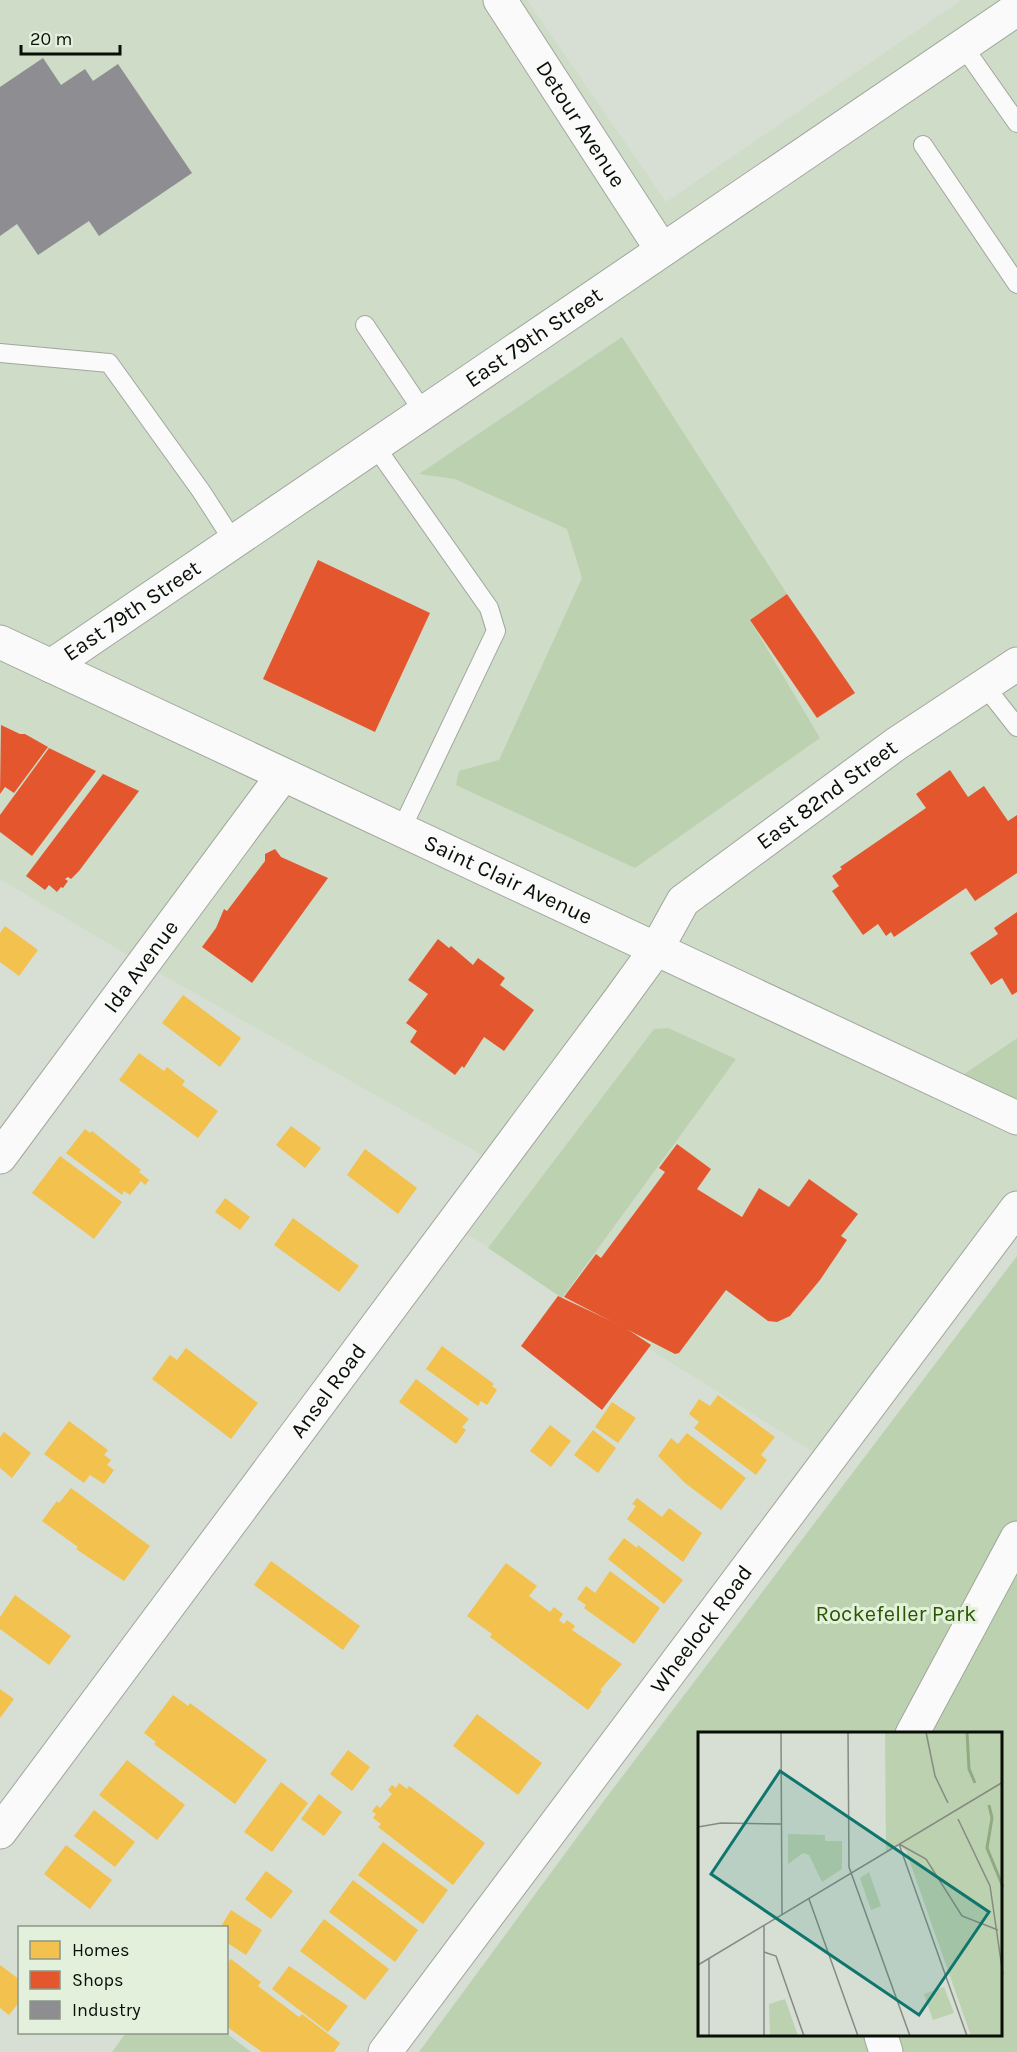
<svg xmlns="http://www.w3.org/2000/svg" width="1017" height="2052" viewBox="0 0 1017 2052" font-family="Karla,sans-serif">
<rect width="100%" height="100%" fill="#d7dfd4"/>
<!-- built -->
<polygon fill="#cfdcc8" points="0,0 527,0 666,202 962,0 1017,0 1017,1037 948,1085 1017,1118 1017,1208 829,1462 451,1224 496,1163 143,964 0,879"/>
<!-- green -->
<g fill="#bcd1b0" fill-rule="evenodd">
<polygon points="622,337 787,594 750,620 820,738 635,868 456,785 459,771 499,760 582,578 567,529 455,479 419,474"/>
<polygon points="668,1028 736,1059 562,1298 488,1248 654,1029"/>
<polygon points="1017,1038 1017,1118 948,1085"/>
<path d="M1017,1256V2052H419L606,1798ZM699,1734H1000V2036H699Z"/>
<polygon points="126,2033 226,2033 251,2052 112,2052"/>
</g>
<!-- homes -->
<g fill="#f2c14e">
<polygon points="5,926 38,950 19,976 0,962 0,933"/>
<polygon points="183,995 241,1038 220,1067 162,1023"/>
<polygon points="139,1053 164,1071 167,1067 185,1081 182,1085 218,1111 198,1138 119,1080"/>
<polygon points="291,1126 321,1148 305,1168 276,1145"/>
<polygon points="85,1129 90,1133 92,1131 141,1170 139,1172 149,1180 145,1185 141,1181 130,1195 124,1191 122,1195 66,1153"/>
<polygon points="365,1149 417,1188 398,1214 347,1175"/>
<polygon points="60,1156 122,1202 94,1239 32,1193"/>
<polygon points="225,1198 250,1217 240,1230 215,1212"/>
<polygon points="293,1218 359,1266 339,1292 274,1245"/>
<polygon points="442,1346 494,1384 492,1386 497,1390 487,1405 481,1401 478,1406 426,1369"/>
<polygon points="186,1348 258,1403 231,1439 152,1379 170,1355 177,1360"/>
<polygon points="416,1379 469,1419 462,1427 466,1430 456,1444 399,1402"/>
<polygon points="718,1395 775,1437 761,1455 767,1460 756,1475 694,1428 699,1422 689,1414 699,1399 710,1406"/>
<polygon points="612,1402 636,1418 618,1443 595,1427"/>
<polygon points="69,1421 108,1450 104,1455 111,1460 107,1465 114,1470 104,1484 90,1475 84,1483 44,1454"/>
<polygon points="550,1425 571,1441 551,1467 530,1451"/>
<polygon points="593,1430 616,1448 598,1473 574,1455"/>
<polygon points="4,1432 31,1453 12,1478 0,1468 0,1437"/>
<polygon points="687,1433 746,1478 721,1510 685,1483 658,1456 671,1438 678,1444"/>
<polygon points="71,1488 150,1546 124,1581 76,1549 78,1547 42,1521 57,1501 59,1503"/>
<polygon points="637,1498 662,1517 669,1508 702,1533 683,1562 627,1519 636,1506 632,1504"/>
<polygon points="624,1538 637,1548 638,1545 683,1580 664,1604 608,1559"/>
<polygon points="271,1561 360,1626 343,1650 254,1585"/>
<polygon points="506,1563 537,1586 529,1596 550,1612 554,1607 563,1614 559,1620 564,1624 567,1620 575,1626 572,1630 622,1664 600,1690 602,1691 588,1710 490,1637 492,1634 467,1616"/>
<polygon points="610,1571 660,1608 634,1644 584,1608 586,1605 577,1599 586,1586 595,1593"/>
<polygon points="15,1595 71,1636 49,1665 0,1629 0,1617"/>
<polygon points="0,1689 14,1699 0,1718"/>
<polygon points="173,1695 188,1706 190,1703 267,1760 235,1804 154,1744 156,1742 144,1733"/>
<polygon points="477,1714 542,1763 518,1795 453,1746"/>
<polygon points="348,1750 370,1767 352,1791 330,1774"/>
<polygon points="127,1760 185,1805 157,1840 99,1795"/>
<polygon points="281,1782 308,1803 272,1852 244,1832"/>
<polygon points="399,1783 407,1789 409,1786 485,1843 453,1885 378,1827 381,1824 373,1818 376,1814 372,1811 377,1805 380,1808 392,1794 388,1790 392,1785 396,1788"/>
<polygon points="319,1794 342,1812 324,1836 301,1819"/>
<polygon points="94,1810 135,1842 115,1867 74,1836"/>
<polygon points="383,1842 448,1890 423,1924 358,1875"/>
<polygon points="66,1845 112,1880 90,1909 44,1874"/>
<polygon points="266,1871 293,1891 271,1919 245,1899"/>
<polygon points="353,1880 418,1930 395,1962 329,1912"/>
<polygon points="231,1910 262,1930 246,1955 226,1942 226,1928 220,1928"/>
<polygon points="324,1919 389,1969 365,2000 300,1951"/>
<polygon points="231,1959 261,1982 258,1986 299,2017 302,2014 340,2043 334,2052 262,2052 226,2026 226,1964"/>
<polygon points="0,1965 20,1980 20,2001 9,2015 0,2008"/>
<polygon points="289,1966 348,2006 328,2032 272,1989"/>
</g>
<!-- shops -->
<g fill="#e4572e">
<polygon points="318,560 430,613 375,732 263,679"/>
<polygon points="787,594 855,693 817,718 750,620"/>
<polygon points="1,725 20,734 25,734 48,747 14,793 5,787 0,794"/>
<polygon points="49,748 96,771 32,856 0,832 0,815"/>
<polygon points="950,770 968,797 984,786 1008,821 1017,815 1017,873 975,901 966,888 894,937 891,932 886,936 878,924 863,935 832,891 839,886 832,876 842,869 840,867 926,808 916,794"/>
<polygon points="103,774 139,791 79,871 71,879 68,877 65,879 68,881 63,888 61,887 57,892 49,885 45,890 26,876"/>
<polygon points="275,849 281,857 328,878 252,983 202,947 216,928 224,909 227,911 265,861 265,854"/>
<polygon points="1017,912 1017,992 1012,995 1002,978 991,985 970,953 998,934 994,928"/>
<polygon points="438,939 449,948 451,946 473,965 478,958 505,978 500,985 534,1010 504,1051 484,1037 464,1068 462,1066 455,1075 410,1042 417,1031 406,1023 428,994 408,980"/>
<polygon points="677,1144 711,1169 697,1189 742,1217 759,1188 789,1207 809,1179 858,1214 841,1236 847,1240 820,1280 790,1316 777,1322 768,1321 726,1290 679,1353 675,1354 564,1297 596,1254 601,1258 665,1172 659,1168"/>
<polygon points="558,1296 624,1327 651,1345 602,1410 521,1346"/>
</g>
<!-- industry -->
<polygon fill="#8d8d92" points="43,58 61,85 85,69 93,81 118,64 192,173 99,236 89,221 38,255 17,224 0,236 0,87"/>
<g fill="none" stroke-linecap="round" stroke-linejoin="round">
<defs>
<g id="lane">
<polyline points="963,46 1017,123"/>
<polyline points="923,145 1017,284"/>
<polyline points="365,325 424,413"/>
<polyline points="0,353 109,363 201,491 234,542"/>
<polyline points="375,446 489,608 496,631 401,830"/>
<polyline points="984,685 1017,727"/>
</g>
<g id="street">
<path id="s1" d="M500,0L662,250"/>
<path id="s2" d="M51,666L1017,9"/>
<path id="s3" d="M0,1157L283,775"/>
<path id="s4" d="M0,1832L620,999L657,948L683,901L896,744L1017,664"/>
<path id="s5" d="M385,2052L1017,1208"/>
</g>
<g id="secondary">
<path id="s6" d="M0,642L1017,1118"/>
<polyline points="912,1734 1017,1538"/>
<polyline points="881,2036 886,2052"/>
</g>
</defs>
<!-- lane casing -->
<use href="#lane" stroke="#a1a69e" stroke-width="20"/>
<!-- street casing -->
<use href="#street" stroke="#a1a69e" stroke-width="35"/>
<!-- secondary casing -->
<use href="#secondary" stroke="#a1a69e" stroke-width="35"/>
<!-- lane -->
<use href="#lane" stroke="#f9faf9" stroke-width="18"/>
<!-- street -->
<use href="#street" stroke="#f9faf9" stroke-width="33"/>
<!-- secondary -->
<use href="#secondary" stroke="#f9faf9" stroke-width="33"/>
</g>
<g text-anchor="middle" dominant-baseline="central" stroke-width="6" stroke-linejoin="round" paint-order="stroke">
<!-- street labels -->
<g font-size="22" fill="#090e07" stroke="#e3f1dc">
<text stroke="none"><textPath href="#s1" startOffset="148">Detour Avenue</textPath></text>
<text stroke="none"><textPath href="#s2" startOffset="584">East 79th Street</textPath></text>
<text stroke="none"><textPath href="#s2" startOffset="98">East 79th Street</textPath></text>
<text stroke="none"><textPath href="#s4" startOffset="1334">East 82nd Street</textPath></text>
<text stroke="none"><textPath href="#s6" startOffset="561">Saint Clair Avenue</textPath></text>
<text stroke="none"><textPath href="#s3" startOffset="237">Ida Avenue</textPath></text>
<text stroke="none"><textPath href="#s4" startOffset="550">Ansel Road</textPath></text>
<text stroke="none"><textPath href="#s5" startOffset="528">Wheelock Road</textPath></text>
</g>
<!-- park labels -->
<g font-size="22" fill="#2a5500" stroke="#e3f1dc">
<text x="896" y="1614">Rockefeller Park</text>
</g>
</g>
<!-- overview -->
<g transform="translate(698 1732)">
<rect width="304" height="304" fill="#d7dfd4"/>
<path d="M187,0H304V304H273L208,119L201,113L188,120ZM90,102L127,103V109H144V137L124,150L111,123L105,121L90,132ZM171,140L183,174L173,178L162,146ZM246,255L256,281L235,288L226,262ZM87,267L100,304H72L71,272Z" fill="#bcd1b0"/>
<path fill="none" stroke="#90ab81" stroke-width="3" d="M269,0L271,37L277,51M291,73L294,86L289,116L305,155"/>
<path fill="none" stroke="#858b82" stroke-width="1.5" d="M83,0L84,183M150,0L151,135L212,304M228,0L237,44L250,71M260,87L292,154L305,243M0,95L23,91L84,92M201,112L269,304M201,112L228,127L264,184L300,198M111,167L160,304M66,220L78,224L106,304M11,227V304M0,233L305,50M66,304V194"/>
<path fill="#0f766e" fill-opacity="0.15" stroke="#0f766e" stroke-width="3" d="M82,39L291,180L221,283L13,142Z"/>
<rect width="304" height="304" fill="none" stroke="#090e07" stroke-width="3"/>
</g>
<!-- legend -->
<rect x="18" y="1926" width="210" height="108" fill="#e3f1dc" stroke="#8c9687" stroke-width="1.5"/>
<rect x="30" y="1941" width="30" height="18" fill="#f2c14e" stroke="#8c9687" stroke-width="1.5"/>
<text x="72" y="1956" font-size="18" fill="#090e07">Homes</text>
<rect x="30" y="1971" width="30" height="18" fill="#e4572e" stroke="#8c9687" stroke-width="1.5"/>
<text x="72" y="1986" font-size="18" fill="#090e07">Shops</text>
<rect x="30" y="2001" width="30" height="18" fill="#8d8d92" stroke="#8c9687" stroke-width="1.5"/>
<text x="72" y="2016" font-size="18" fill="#090e07">Industry</text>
<!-- scale -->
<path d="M21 45v9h99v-9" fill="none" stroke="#090e07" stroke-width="3"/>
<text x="30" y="45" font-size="18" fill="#090e07" stroke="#e3f1dc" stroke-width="4.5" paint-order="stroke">20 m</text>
</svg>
